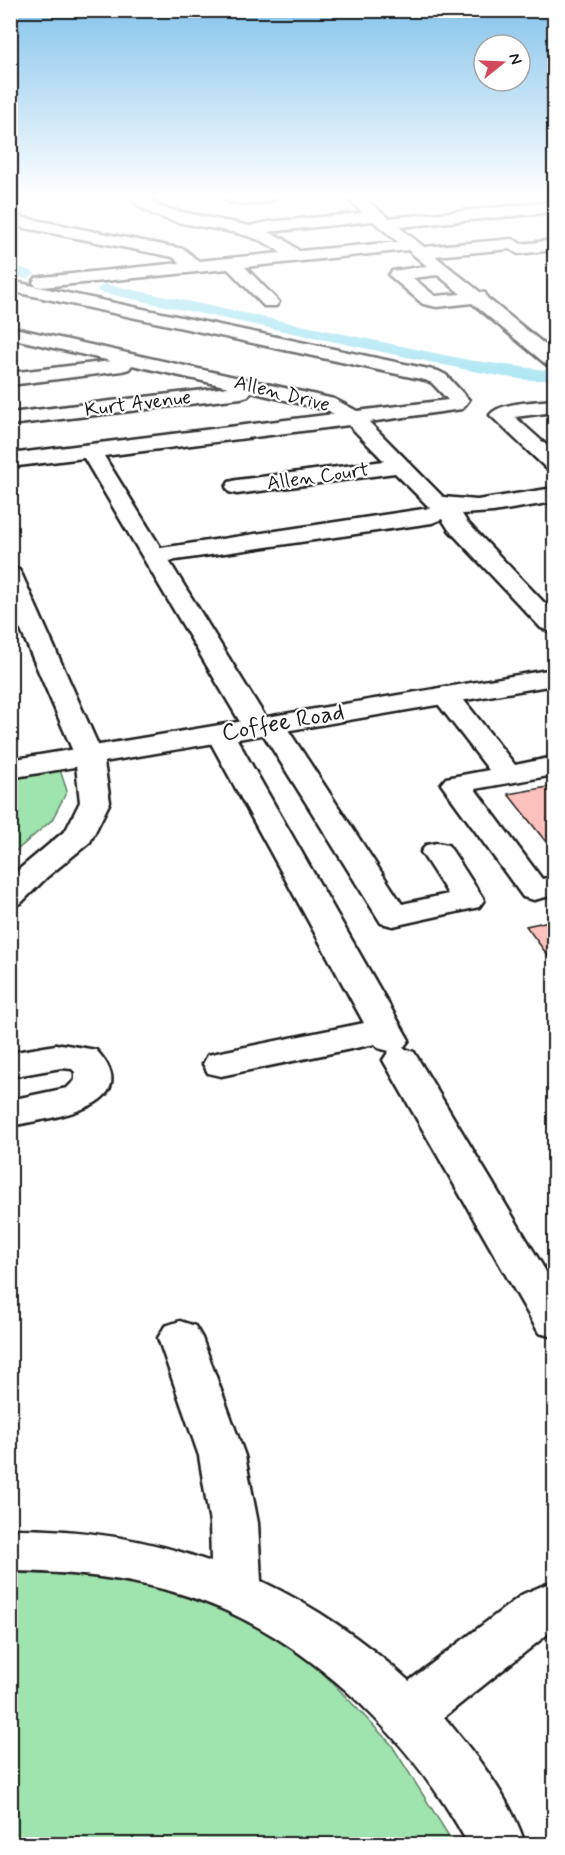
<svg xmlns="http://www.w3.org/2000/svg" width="565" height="1855" viewBox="0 0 565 1855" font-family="Mynerve,sans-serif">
<rect width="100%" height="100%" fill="#fff"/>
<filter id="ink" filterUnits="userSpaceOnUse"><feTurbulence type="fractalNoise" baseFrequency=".0167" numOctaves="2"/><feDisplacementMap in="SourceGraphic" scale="12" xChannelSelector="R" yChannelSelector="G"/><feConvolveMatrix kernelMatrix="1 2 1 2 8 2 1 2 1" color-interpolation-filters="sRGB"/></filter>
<g filter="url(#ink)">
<!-- green -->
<g fill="#9fe3ae" stroke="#5e8065" stroke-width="1.5">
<polygon points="60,770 67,791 52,820 11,855 11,779"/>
<polygon points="100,1565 216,1592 304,1653 391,1744 454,1844 11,1844 10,1566"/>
</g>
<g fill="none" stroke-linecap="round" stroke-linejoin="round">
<!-- canal -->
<g fill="#90ddf0" fill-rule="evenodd">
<polygon points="10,265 32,271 35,274 27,279 10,275"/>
<path d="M105,284L468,360L552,371L554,376C543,387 485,373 468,370L99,292L97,289Z"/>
</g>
</g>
<!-- building -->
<g fill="#fdc1bd" stroke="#1c1c1c" stroke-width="1.5">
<polygon points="554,786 554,852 508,794"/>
<polygon points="554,920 554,964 526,926"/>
</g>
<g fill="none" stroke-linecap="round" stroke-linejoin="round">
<defs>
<g id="minor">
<path d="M130,197H147L162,208L250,226L268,222L363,213L346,197H362L389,218L554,202V212L399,227L424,247L513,239L521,244L554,240V250L518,254L510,249L435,256L480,292L485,293L487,298L554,352V367L547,365L472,303L437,307L423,304L389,275L392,271L427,266L408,250L245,267L279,302L276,306H264L228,269L42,287L36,286L33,282L36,278L42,277L180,263L173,257L10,225V215L178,248L184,249L198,261L281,253C240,218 160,236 130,197ZM373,221L398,242L299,251L284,239L268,232ZM438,275L461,294L435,296L413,278Z"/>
<path d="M229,197H277C270,204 233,207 226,200Z"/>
<path d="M10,281L438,371L446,375L469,400L462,409L369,422L443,497L477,500L554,488V502L493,512L462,514L467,522L554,613V633L541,628L449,530L442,519L432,523L169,561L266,718L281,719L402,904L448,894L421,852L426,845L437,843L448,845L453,852L484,900L479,907L393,926L381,923L263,734L247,733L243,727L84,458L10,467V454L334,414L327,410L251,392L248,396L241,398L10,425V413L229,387L132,365L129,369L122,371L10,385V373L111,361L10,338V327L334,399L357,411L448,400L432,383L425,380L10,291ZM349,425L384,461L237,480L229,482L226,487L229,492L237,494L395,473L430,508L161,548L104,456Z"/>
<path d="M554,400V412L515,417L554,452V470L546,468L490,415C499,402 538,402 554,400Z"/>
<polygon points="10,568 19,570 22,575 103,756 110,802 90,842 47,877 21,903 10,906 10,877 66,830 80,802 75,756 10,605"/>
<polygon points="445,687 455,689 515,765 554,757 554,775 475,789 542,879 554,877 554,895 534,900 523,897 441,784 446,778 489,770 431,695 435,689"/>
<polygon points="220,726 230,728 234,734 409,1040 403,1048 414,1052 554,1285 554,1337 539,1333 383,1060 389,1051 378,1048 375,1044 221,1076 208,1073 203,1064 208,1055 221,1052 364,1023 206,734 210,728"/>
<path d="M61,1044L96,1050C150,1108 48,1118 10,1126V1100L67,1088L75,1080V1072L72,1069L61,1068L10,1077V1053Z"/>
<path d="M180,1321L195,1326L202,1338L245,1456L258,1523L261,1581C316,1607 364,1640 409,1681L523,1594L554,1581V1629L444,1717C476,1755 510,1797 525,1844H468C411,1737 300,1629 181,1594C124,1577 69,1572 10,1571V1529C80,1529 146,1538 211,1562L210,1523L199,1456L158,1338L165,1326Z"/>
</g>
<polygon id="major" points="554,669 554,685 10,778 10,760"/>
</defs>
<!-- minor casing -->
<use href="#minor" stroke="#1c1c1c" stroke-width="5"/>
<!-- major casing -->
<use href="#major" stroke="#1c1c1c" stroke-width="5"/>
<!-- minor -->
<use href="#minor" fill="#fff" fill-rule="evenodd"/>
<!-- major -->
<use href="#major" fill="#fff" fill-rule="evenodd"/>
</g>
</g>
<!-- sky -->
<linearGradient id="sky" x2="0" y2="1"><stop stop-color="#85c4eb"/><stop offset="0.43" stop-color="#fff"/><stop offset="1" stop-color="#fff" stop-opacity="0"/></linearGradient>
<rect width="565" height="456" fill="url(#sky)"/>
<g text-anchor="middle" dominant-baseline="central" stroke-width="4.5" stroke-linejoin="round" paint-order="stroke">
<!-- far-street labels -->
<g font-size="20" fill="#1c1c1c" stroke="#fff">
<text transform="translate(282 394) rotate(14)">Allen Drive</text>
<text transform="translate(138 404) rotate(-7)">Kurt Avenue</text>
<text transform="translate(318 477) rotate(-8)">Allen Court</text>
</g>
<!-- street labels -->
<g font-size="24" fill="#1c1c1c" stroke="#fff">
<text transform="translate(283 723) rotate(-10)">Coffee Road</text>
</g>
</g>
<!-- margin -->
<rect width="565" height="1855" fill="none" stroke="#fff" stroke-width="36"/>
<rect x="18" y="18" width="529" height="1819" fill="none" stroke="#1c1c1c" stroke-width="2" filter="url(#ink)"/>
<!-- north arrow -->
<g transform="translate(502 63) rotate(72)"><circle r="28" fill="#ffffff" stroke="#a4a4a4" stroke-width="1.5"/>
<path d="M0-4.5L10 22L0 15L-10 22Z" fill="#d1495b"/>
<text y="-9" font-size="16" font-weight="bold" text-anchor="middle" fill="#1c1c1c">N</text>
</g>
</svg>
